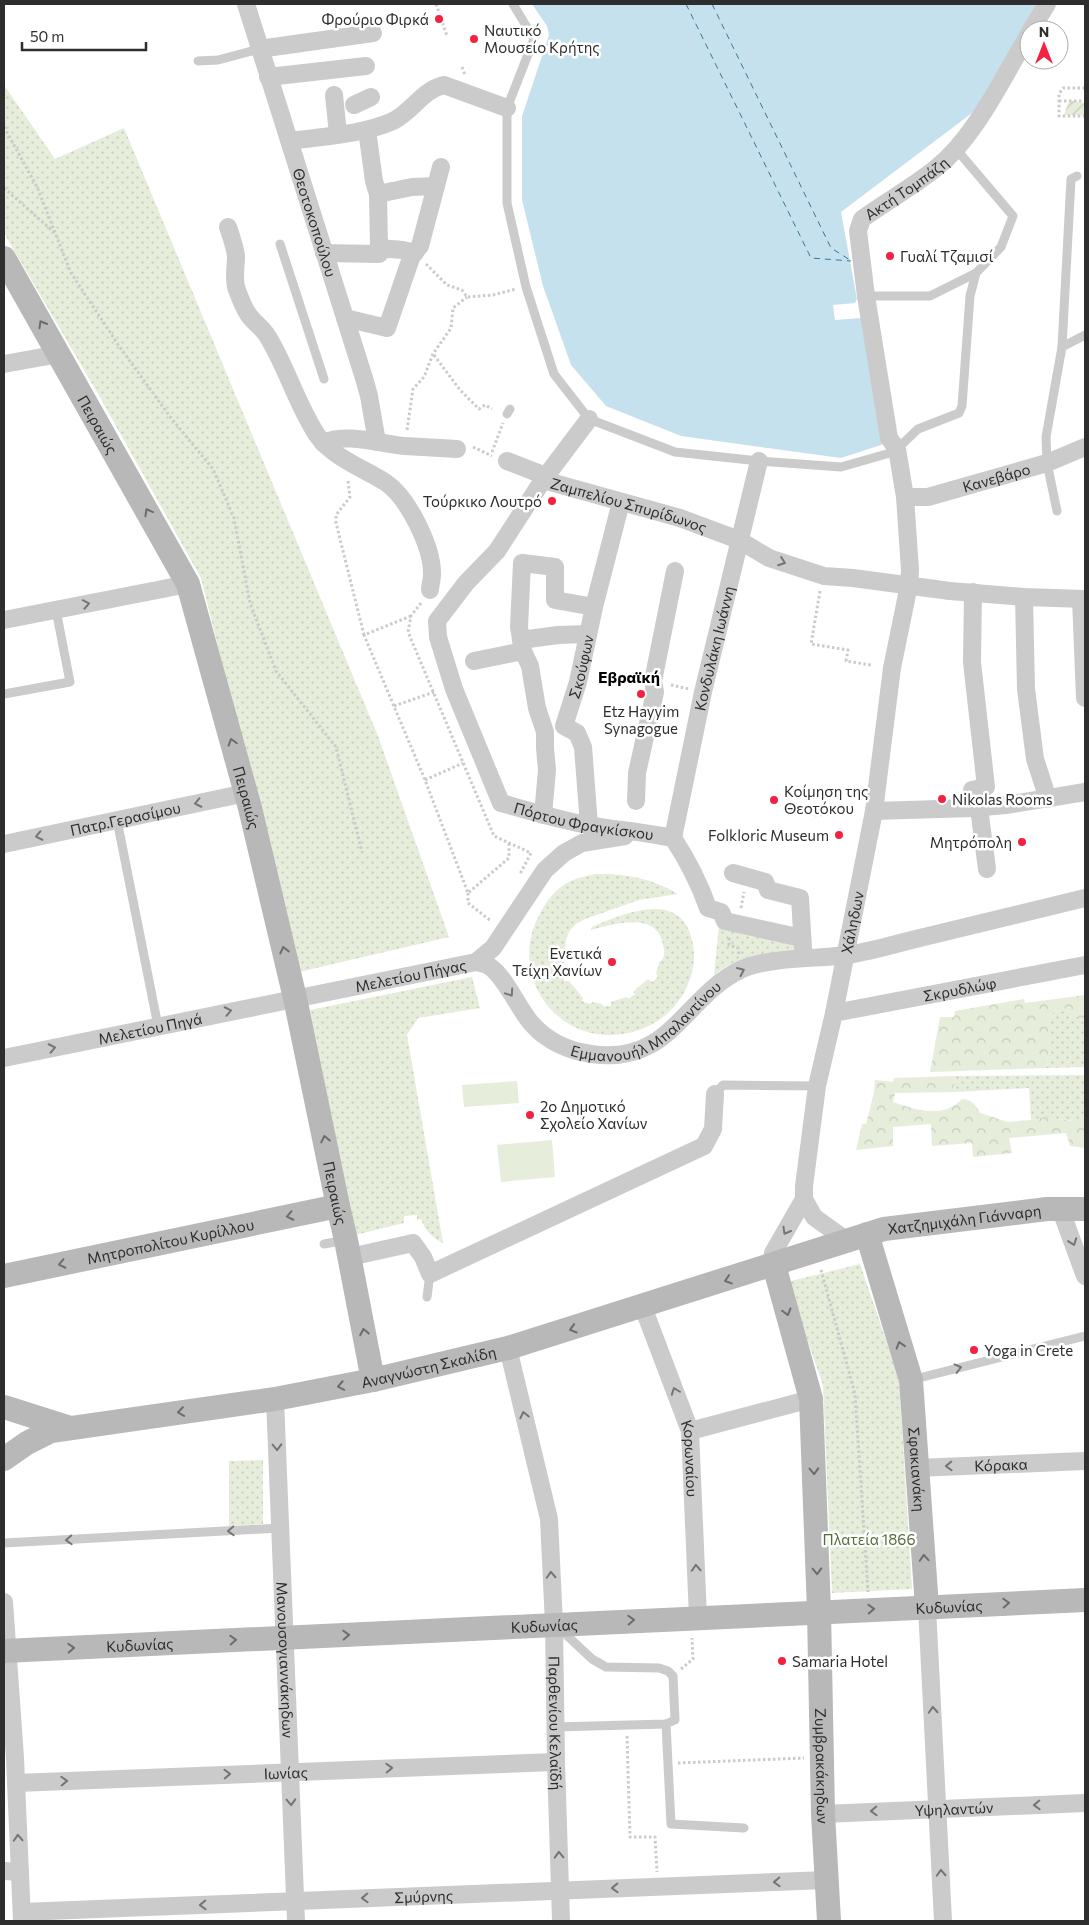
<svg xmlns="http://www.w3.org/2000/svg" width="1089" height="1925" viewBox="0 0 1089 1925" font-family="Commissioner,sans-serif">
<defs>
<pattern id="grass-dots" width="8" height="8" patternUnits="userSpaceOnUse" patternTransform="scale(1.25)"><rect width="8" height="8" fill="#e6eddb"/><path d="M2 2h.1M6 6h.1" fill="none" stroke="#c6ccbc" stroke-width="1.8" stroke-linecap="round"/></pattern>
<pattern id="forest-crowns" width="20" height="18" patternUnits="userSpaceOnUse" patternTransform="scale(1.25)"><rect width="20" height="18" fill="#e6eddb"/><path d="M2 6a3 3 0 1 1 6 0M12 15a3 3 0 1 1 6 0" fill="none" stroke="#c6ccbc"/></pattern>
<pattern id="garden-furrows" width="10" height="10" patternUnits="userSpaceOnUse" patternTransform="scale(1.25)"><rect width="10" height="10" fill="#e6eddb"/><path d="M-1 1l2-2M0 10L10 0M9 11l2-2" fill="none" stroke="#c6ccbc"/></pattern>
</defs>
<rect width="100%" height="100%" fill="#fff"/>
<!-- grass -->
<g fill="url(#grass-dots)">
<polygon points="4,85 55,159 124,128 378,736 449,937 299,972 201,578 101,399 4,233"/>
<path d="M596,874C625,873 654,879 678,894L639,900L585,919L576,924L570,930L566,939L565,951L560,953L561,961L564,962V981H569L583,998L582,1001L589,1004L593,1002L602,1004L603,1006H611V1002L626,997L628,999L635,994L633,992L648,979L652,982L658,977L656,973L660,961L662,960C666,953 664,949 662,941C654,911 612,925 591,930V928L594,926C626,912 681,890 692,940C696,955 694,970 688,984C679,1007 659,1024 636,1031C562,1054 502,976 542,910C548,899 556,889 567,883C576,878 586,876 596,874Z"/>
<path d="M719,926L799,941V953C764,955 742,953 714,975Z"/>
<path d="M472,977L480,1008L418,1018L407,1035L443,1243C432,1238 425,1230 421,1219L417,1220V1215L404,1216V1223L355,1235L310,1010Z"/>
<polygon points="1060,1006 1080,1018 1085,1024 1085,1067 1046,1068 1050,1051 1050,1015"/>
<path d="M1085,1075V1121C1065,1122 1051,1115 1031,1120L1029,1088L955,1092L954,1076Z"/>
<polygon points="860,1264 899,1378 912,1589 832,1593 823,1385 787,1282"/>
<polygon points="263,1460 263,1524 229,1526 229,1461"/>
</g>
<!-- forest -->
<g fill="url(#forest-crowns)">
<polygon points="1085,995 1085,1024 1080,1018 1060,1006 1050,1015 1050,1051 1046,1068 930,1072 940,1017 954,1017 955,1011 1024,999 1025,1003"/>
<path d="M954,1076L955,1092L895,1093L893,1102C916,1110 944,1119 962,1099C971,1099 976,1105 980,1113L1008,1122L1031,1120L1045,1117L1071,1121H1085V1148L1070,1146L1066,1133L1009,1138L1012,1153L973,1157L972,1143L932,1146L931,1124L893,1127V1146L856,1150L862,1124H866L874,1093L875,1080L893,1082L894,1078Z"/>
</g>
<!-- garden -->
<polygon fill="url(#garden-furrows)" points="1072,101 1084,103 1085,115 1064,115 1068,103"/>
<!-- pitch -->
<g fill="#e6eddb">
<polygon points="517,1081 519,1103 464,1107 462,1085"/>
<polygon points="552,1140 555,1177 501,1182 497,1145"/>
</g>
<!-- water -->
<polygon fill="#c6e1ee" points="532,4 1038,4 980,107 841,212 857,299 855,303 833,305 835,320 862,318 884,443 881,445 841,458 681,436 606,406 571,365 543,286 522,200 522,116 549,35 547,26"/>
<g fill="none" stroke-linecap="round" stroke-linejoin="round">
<!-- ferry -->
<g stroke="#367897" stroke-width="1" stroke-dasharray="6 5" stroke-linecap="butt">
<polyline points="686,4 811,258 851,261"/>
<polyline points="712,4 831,248 850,260"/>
</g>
<!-- path -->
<g stroke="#cbcbcb" stroke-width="3" stroke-dasharray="2.5 2.5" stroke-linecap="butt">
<polyline points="436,4 447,36"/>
<polyline points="462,67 465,75"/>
<polyline points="1085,88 1063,88 1059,94 1059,116 1085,116"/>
<polyline points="1059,101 1085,101"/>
<polyline points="4,127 37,187 71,273 119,346 171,418 213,469 234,518 250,603 276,671 336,747 362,852"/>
<polyline points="4,188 55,233"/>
<polyline points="426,264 447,285 462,290 467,297 493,295 516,289"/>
<polyline points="434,355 460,390 479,409 485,405 492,409"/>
<polyline points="407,430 413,389 424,377 433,354 451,328 453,308 467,297"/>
<polyline points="473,447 492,456"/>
<polyline points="492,452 503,423"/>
<polyline points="348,481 350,497 336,515 336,523 364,635"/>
<polyline points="820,591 811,644 848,650 846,661 871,665"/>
<polyline points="421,603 411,616 408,632 494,836 531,853 520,874"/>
<polyline points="411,616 364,635 425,780 468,893 509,858 509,843"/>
<polyline points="671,685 689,689"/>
<polyline points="394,706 434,692"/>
<polyline points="425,780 463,763"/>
<polyline points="815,815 834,814"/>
<polyline points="468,893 468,903 491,921"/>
<polyline points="741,908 744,892"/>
<polyline points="729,938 729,945 738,948 739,954"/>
<polyline points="821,1270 855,1394 868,1592"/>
<polyline points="681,1669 693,1659 692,1638"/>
<polyline points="627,1736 630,1837 655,1837 657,1872"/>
<polyline points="678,1763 804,1758"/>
</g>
<!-- lane -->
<g stroke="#cbcbcb" stroke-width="9">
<polyline points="513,4 534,39 507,108 507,203 526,287 554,374 589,419 675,452 759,461 841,467 890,453 897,449 918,429 959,413 962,406 970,296 976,273 1001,247 1013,216 956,149"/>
<polyline points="198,61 218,60 259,49"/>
<polyline points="280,244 324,379"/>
<polyline points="866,296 930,296 976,273"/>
<polyline points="1062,347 1085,335"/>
<polyline points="507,414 510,409"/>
<polyline points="1057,511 1047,463 1046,437 1062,347 1071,179 1077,176"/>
<polyline points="4,694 70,682 56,610"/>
<polyline points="117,820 158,1026"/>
<polyline points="715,1094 723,1085 817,1086"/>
<polyline points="324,1244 346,1240"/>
<polyline points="427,1297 430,1274"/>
<polyline points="911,1380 1085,1336"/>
<polyline points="4,1543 280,1528"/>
<polyline points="666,1724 671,1824 744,1828"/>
<polyline points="555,1727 666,1724 675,1720 673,1676 668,1671 659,1668 606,1667 592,1659 560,1629"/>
</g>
<!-- street -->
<g stroke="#cbcbcb" stroke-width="18">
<path id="s1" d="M246,4L364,378L369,396L377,442"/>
<polyline points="1031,30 1047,4"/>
<polyline points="259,49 373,33"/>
<polyline points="268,77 366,66"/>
<polyline points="334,95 338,134"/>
<polyline points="354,105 371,97"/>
<polyline points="367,130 374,181 378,194 379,248"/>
<path d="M290,141C324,136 361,135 393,121C412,112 422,90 444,85L507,108"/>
<polyline points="378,194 412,187 436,186"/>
<path d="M228,227C231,236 235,247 236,256C236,268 233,279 237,290C240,298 244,308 248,314C254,323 263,328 268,337C287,368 297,405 317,435C333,458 363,468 385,482C408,497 433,548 432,575C432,580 430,585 430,590"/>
<polyline points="324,253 379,254 379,248 403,250 415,253"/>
<polyline points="345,318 387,328 412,255 420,246 441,167"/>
<polyline points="4,364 59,354"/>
<path id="s2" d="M589,419L543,480L497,551L466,583L437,621L438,637L454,689L501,803C530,811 559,820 588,825C617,830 645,832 673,838C688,861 699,882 708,908L721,912L725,921L802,938"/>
<path d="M323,443C347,432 380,444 405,446C422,447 440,448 457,449"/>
<path id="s3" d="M507,461L538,473L543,480L680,518L739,540L769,558L824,576L853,578L950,591L1024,597L1085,599"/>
<path id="s4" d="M905,497H928L1047,463L1085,447"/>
<polyline points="1024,597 1026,689 1035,759 1048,799"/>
<polyline points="1081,599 1085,698"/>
<polyline points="4,620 188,584"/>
<polyline points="521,640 558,635 588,634"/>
<polyline points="474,661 523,651"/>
<polyline points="636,801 637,773 655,692 653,681 675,571"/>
<polyline points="972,808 972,790 986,787 972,662 973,592"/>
<polyline points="979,808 987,869"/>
<polyline points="874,811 972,808 1006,805 1085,792"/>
<polyline points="543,815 547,770 545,748 545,732 537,708 530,666 523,651 519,627 522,563 555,567 555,600 594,607"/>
<path id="s5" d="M589,825L583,747L577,733L564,726L578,682L594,607L621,502"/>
<path id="s6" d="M673,838L703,692L759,461"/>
<path id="s7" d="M4,844L246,793"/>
<polyline points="733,873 765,882 768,890 800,898 803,948"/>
<path id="s8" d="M476,962C479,963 483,963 487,965C503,972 519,1010 532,1024C547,1041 569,1051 591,1054C671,1066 684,996 742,969C770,957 817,959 847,955C873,951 898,943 924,937C978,924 1031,911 1085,898"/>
<path id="s9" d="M834,1013L1085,965"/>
<path id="s10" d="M4,1058L476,962L493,948L545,870L564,853L582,843L625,836"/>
<polyline points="1060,1208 1085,1276"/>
<path id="s11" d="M846,1240L814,1217L804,1199V1186L817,1086L834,1013L874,811L892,668L909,585L910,570L905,497L897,449L889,438L866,296L858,231L862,219C886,202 912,187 935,169C975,138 1003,77 1029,34"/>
<polyline points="350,1257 413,1243 423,1257 430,1274 704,1146 713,1129 715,1094"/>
<polyline points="774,1265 773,1253 804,1199"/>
<path id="s12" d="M643,1307L690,1431L698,1617"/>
<path id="s13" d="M508,1348L549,1519L554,1624L556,1762L561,1921"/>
<path id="s14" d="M275,1399L296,1921"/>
<polyline points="690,1431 811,1399"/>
<path id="s15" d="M917,1468L1085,1461"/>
<polyline points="4,1602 15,1758 22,1921"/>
<polyline points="927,1607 943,1921"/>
<path id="s16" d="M16,1783L556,1762"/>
<path id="s17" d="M823,1814L1085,1803"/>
<polyline points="4,1871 20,1872"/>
<path id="s18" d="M22,1912L826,1880"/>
</g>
<!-- secondary -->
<g stroke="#b8b8b8" stroke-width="24">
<path id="s19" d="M4,258L188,584L250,808L295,998L338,1206L346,1240L373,1380"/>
<path id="s20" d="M867,1234L911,1380L927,1607"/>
<path id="s21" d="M774,1265L811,1399L819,1611L823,1814L829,1921"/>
<path id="s22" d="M4,1276L338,1206"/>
<polyline points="4,1407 67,1427"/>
<path id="s23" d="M4,1459L27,1443L51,1431L275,1399L373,1380L508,1348L884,1229L1047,1209H1085"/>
<path id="s24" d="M4,1651L1085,1600"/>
</g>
</g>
<!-- one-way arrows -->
<defs><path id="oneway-chevron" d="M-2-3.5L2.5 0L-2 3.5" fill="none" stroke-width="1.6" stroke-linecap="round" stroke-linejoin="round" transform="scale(1.25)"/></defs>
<g stroke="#6c6c6c">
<use href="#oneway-chevron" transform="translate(42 324) rotate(-120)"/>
<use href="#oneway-chevron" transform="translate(148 512) rotate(-119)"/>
<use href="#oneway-chevron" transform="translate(232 742) rotate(-106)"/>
<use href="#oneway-chevron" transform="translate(284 950) rotate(-103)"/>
<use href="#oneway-chevron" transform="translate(325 1139) rotate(-102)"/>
<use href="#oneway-chevron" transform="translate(290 1216) rotate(168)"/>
<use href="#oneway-chevron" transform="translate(62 1264) rotate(168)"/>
<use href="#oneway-chevron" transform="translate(728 1280) rotate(162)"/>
<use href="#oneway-chevron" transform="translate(787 1312) rotate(74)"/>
<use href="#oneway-chevron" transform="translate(573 1329) rotate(163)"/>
<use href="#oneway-chevron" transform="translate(364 1332) rotate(-101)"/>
<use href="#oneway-chevron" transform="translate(900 1345) rotate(-107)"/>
<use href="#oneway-chevron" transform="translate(341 1386) rotate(169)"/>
<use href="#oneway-chevron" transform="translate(181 1412) rotate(172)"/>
<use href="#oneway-chevron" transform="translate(814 1471) rotate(88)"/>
<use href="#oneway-chevron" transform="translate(924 1558) rotate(-94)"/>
<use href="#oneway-chevron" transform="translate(817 1571) rotate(88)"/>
<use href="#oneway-chevron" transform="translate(1006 1603) rotate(-3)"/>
<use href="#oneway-chevron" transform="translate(871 1609) rotate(-2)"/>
<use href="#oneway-chevron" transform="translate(631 1620) rotate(-3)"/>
<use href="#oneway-chevron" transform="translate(346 1635) rotate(-3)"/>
<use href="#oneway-chevron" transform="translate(233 1640) rotate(-3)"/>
<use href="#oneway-chevron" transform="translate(71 1648) rotate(-3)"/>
</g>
<g stroke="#757575">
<use href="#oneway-chevron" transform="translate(782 562) rotate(20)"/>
<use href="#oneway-chevron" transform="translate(86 604) rotate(-11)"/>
<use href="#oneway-chevron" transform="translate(198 803) rotate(168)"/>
<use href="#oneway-chevron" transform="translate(39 836) rotate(168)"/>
<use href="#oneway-chevron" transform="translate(741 971) rotate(-25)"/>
<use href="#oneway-chevron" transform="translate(510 993) rotate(56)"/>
<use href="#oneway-chevron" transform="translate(228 1011) rotate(-12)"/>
<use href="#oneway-chevron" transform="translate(52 1048) rotate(-12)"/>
<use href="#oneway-chevron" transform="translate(786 1231) rotate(120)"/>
<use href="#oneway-chevron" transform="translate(1073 1242) rotate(70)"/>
<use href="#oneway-chevron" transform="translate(958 1368) rotate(-14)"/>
<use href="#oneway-chevron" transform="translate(675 1391) rotate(-111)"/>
<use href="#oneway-chevron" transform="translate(524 1415) rotate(-103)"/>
<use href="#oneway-chevron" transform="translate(277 1447) rotate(88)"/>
<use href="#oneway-chevron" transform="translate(949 1466) rotate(178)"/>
<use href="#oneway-chevron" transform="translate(231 1531) rotate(177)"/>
<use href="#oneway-chevron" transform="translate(69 1540) rotate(177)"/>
<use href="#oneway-chevron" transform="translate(696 1568) rotate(-93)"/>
<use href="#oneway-chevron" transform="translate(551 1575) rotate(-93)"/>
<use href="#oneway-chevron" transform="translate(933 1710) rotate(-93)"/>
<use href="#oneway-chevron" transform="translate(389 1768) rotate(-2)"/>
<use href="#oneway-chevron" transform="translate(227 1774) rotate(-2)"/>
<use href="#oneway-chevron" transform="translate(64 1781) rotate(-2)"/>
<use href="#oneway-chevron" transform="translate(291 1802) rotate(88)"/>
<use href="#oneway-chevron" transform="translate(1037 1805) rotate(178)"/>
<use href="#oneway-chevron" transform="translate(874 1811) rotate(178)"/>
<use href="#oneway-chevron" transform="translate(18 1838) rotate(-93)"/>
<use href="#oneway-chevron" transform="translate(559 1855) rotate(-92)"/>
<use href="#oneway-chevron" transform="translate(941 1873) rotate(-93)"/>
<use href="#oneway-chevron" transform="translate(777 1882) rotate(178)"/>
<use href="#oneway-chevron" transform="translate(615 1888) rotate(178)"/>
<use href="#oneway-chevron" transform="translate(365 1898) rotate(178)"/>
<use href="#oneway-chevron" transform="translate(203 1905) rotate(178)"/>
</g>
<!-- markers -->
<g fill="#f32340" stroke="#fff" stroke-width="2">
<circle cx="439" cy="19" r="5"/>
<circle cx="474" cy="39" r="5"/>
<circle cx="890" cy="256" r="5"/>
<circle cx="552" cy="501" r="5"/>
<circle cx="641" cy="694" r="5"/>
<circle cx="942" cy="799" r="5"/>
<circle cx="774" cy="800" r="5"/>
<circle cx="839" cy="835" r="5"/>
<circle cx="1022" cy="842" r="5"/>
<circle cx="612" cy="962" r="5"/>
<circle cx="530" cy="1115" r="5"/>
<circle cx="974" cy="1350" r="5"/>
<circle cx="782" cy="1661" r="5"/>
</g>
<g text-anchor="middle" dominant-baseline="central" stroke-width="5" stroke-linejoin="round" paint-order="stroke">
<!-- poi labels -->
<g font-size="15" fill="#2e2e2e" stroke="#fff" text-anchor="start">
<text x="429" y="19" text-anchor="end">Φρούριο Φιρκά</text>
<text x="484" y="30">Ναυτικό<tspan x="484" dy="17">Μουσείο Κρήτης</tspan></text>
<text x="900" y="256">Γυαλί Τζαμισί</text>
<text x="542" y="501" text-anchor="end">Τούρκικο Λουτρό</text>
<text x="641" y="711" text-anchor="middle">Etz Hayyim<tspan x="641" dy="17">Synagogue</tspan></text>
<text x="784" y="791">Κοίμηση της<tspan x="784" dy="17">Θεοτόκου</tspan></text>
<text x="952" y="799">Nikolas Rooms</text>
<text x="829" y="835" text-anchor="end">Folkloric Museum</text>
<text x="1012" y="842" text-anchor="end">Μητρόπολη</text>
<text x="602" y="953" text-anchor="end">Ενετικά<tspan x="602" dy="17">Τείχη Χανίων</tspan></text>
<text x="540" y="1106">2ο Δημοτικό<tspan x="540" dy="17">Σχολείο Χανίων</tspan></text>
<text x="984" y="1350">Yoga in Crete</text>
<text x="792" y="1661">Samaria Hotel</text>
</g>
<!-- street labels -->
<g font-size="15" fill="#2e2e2e" stroke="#fff">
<text stroke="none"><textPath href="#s11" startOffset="1110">Ακτή Τομπάζη</textPath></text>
<text stroke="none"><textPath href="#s1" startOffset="229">Θεοτοκοπούλου</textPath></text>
<text stroke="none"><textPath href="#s19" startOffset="191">Πειραιώς</textPath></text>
<text stroke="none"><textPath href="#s4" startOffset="94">Κανεβάρο</textPath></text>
<text stroke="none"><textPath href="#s3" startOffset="131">Ζαμπελίου Σπυρίδωνος</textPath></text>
<text stroke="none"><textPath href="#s6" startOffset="194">Κονδυλάκη Ιωάννη</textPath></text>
<text stroke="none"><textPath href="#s5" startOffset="170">Σκούφων</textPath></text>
<text stroke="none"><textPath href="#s19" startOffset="596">Πειραιώς</textPath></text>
<text stroke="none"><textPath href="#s7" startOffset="124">Πατρ.Γερασίμου</textPath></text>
<text stroke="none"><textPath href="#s2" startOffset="532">Πόρτου Φραγκίσκου</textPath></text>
<text stroke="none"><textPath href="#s11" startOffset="341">Χάληδων</textPath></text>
<text stroke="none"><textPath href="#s10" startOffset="415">Μελετίου Πήγας</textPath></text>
<text stroke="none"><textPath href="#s9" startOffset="128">Σκρυδλώφ</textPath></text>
<text stroke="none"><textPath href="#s8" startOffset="220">Εμμανουήλ Μπαλαντίνου</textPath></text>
<text stroke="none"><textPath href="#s10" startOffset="149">Μελετίου Πηγά</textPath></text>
<text stroke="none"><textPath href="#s19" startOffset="1001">Πειραιώς</textPath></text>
<text stroke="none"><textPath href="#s23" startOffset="995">Χατζημιχάλη Γιάνναρη</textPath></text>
<text stroke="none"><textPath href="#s22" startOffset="170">Μητροπολίτου Κυρίλλου</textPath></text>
<text stroke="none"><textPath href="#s23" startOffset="438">Αναγνώστη Σκαλίδη</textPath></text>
<text stroke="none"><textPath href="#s12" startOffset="160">Κορωναίου</textPath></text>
<text stroke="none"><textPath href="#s15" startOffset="84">Κόρακα</textPath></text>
<text stroke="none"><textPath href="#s20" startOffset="242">Σφακιανάκη</textPath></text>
<text stroke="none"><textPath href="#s24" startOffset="946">Κυδωνίας</textPath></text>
<text stroke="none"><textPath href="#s24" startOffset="541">Κυδωνίας</textPath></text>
<text stroke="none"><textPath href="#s24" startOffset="136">Κυδωνίας</textPath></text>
<text stroke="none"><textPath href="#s14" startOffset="261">Μανουσογιαννάκηδων</textPath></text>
<text stroke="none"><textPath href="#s13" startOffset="380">Παρθενίου Κελαϊδή</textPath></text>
<text stroke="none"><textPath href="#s21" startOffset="506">Ζυμβρακάκηδων</textPath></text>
<text stroke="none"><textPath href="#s16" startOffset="270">Ιωνίας</textPath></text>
<text stroke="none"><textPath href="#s17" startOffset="131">Υψηλαντών</textPath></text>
<text stroke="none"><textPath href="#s18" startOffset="402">Σμύρνης</textPath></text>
</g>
<!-- park labels -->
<g font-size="15" fill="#556e38" stroke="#fff">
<text x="869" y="1539">Πλατεία 1866</text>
</g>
<!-- neighbourhood labels -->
<g font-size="16" font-weight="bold" fill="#000" stroke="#fff">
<text x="629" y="676">Εβραϊκή</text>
</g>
</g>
<!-- border -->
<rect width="1089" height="1925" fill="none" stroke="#2e2e2e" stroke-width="10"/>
<!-- north arrow -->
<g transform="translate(1044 45)"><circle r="24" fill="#ffffff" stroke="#ababab"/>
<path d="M0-4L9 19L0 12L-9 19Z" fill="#f32340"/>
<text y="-8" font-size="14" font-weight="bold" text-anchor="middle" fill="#2e2e2e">N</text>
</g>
<!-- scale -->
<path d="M22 42v8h124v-8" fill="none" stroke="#2e2e2e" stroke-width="2.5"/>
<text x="30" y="42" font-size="15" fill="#2e2e2e" stroke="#ffffff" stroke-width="4" paint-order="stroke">50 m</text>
</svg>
